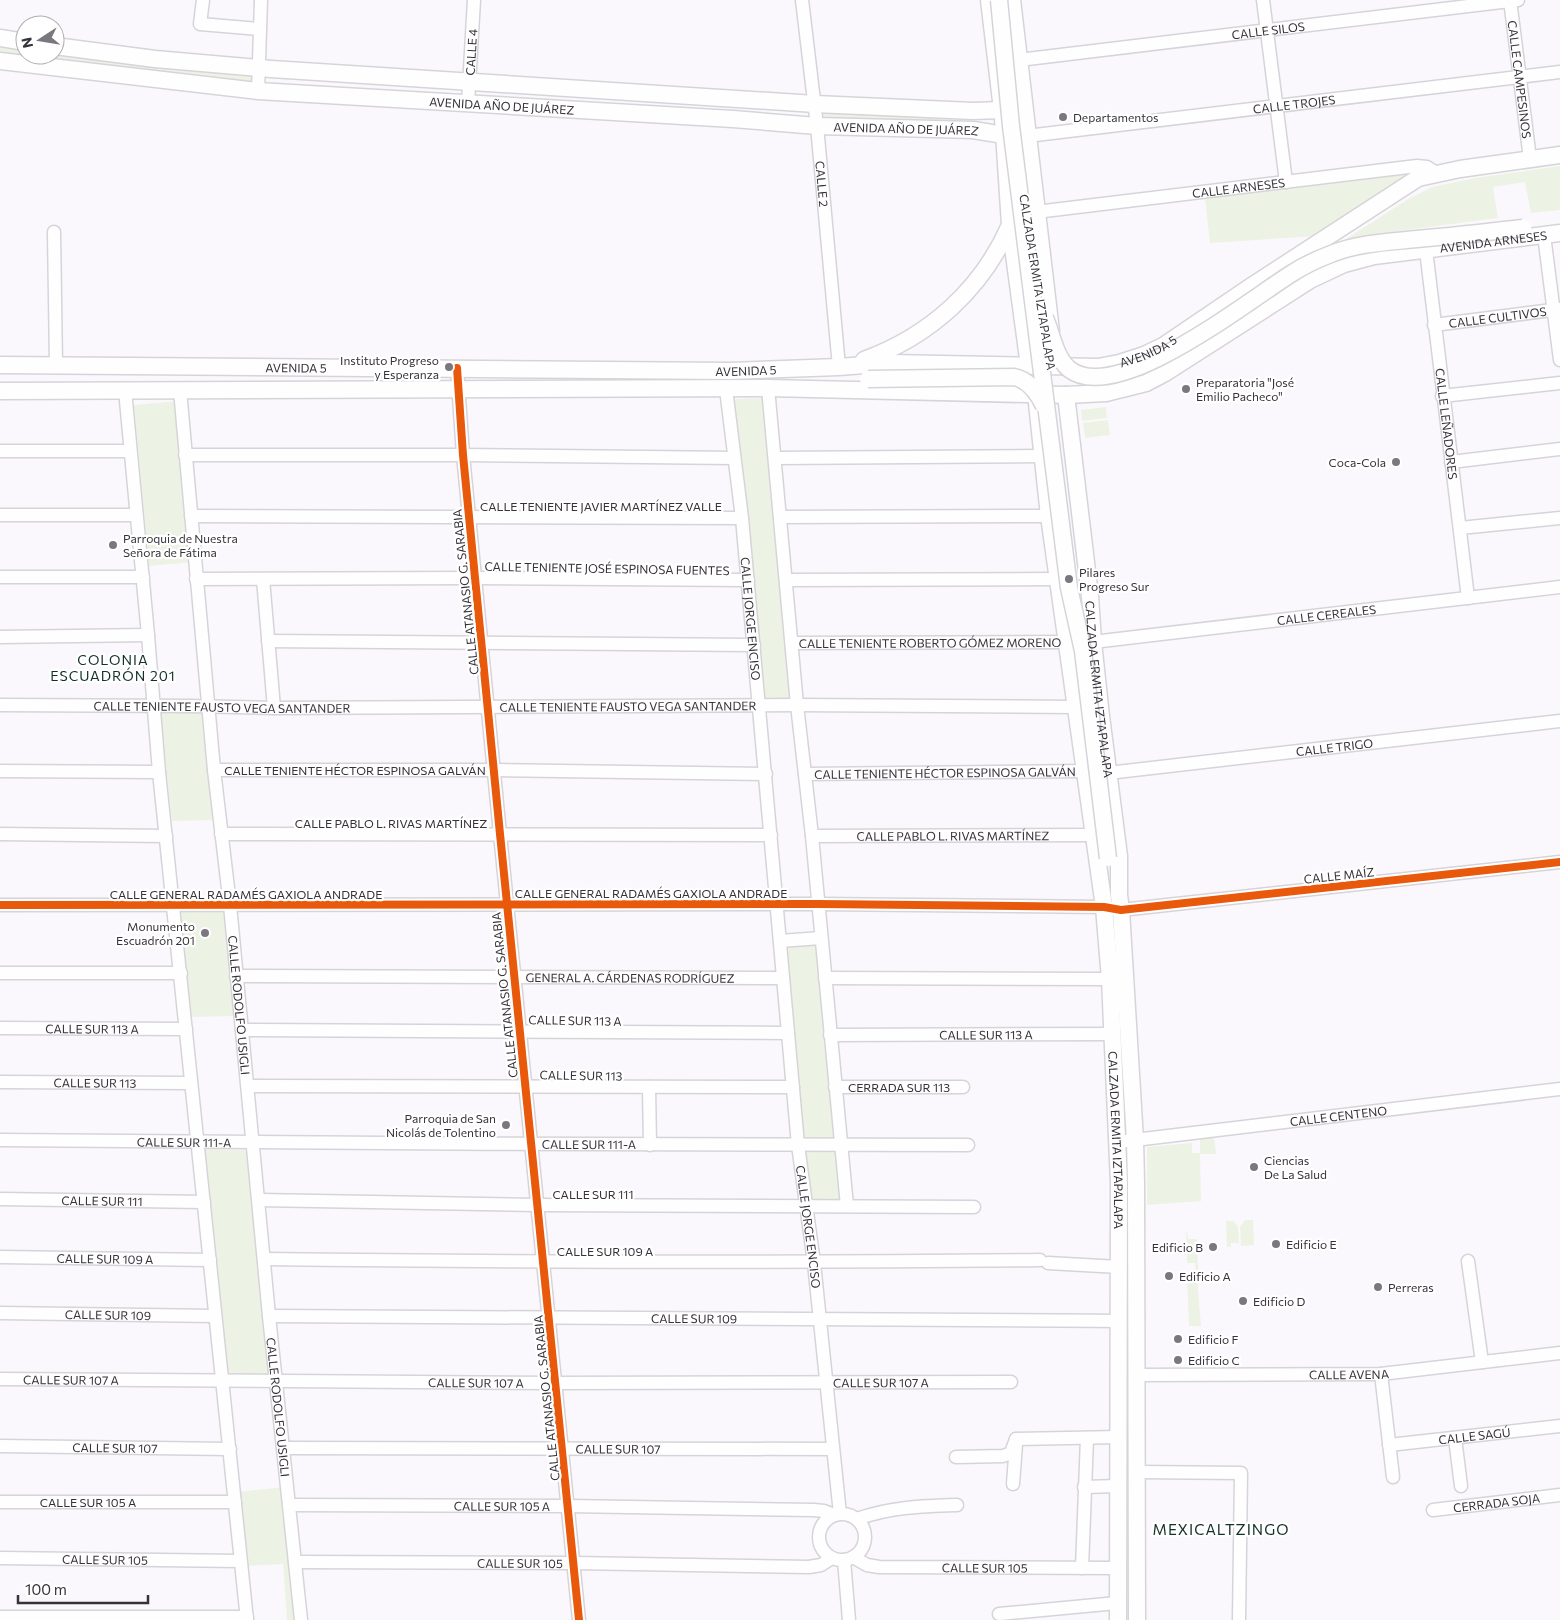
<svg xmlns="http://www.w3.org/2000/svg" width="1560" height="1620" viewBox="0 0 1560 1620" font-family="Commissioner,sans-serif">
<rect width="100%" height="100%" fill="#fbf8fd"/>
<!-- green -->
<g fill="#ecf3e4">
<polygon points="0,40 25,44 25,55 55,55 55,48 253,75 253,83 0,59"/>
<polygon points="819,106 959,112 949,124 822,123"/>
<polygon points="1560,166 1560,210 1531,213 1525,182 1493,187 1498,218 1376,234 1354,240 1323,254 1405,201 1432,187 1475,178"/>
<polygon points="1411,171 1412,174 1316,236 1210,243 1205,199"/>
<polygon points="765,398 797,700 763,701 729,399"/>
<polygon points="178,401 193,562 149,566 134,405"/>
<polygon points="1106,407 1107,418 1082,421 1081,410"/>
<polygon points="1108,420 1110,435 1085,438 1083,423"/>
<polygon points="160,712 206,712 216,820 172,821"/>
<polygon points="228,910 238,1016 189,1017 179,912"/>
<polygon points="817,941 843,1202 811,1204 798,1145 784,942"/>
<polygon points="1214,1137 1216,1154 1200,1154 1201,1201 1147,1205 1147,1147 1192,1143 1192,1153 1200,1153 1200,1139"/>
<polygon points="204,1149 251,1150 273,1375 227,1375"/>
<polygon points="1245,1220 1253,1220 1254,1245 1241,1246 1240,1227"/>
<polygon points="1226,1221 1234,1221 1238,1227 1239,1243 1231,1243 1231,1247 1227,1247 1227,1249"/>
<polygon points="1186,1232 1187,1232 1188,1239 1197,1239 1198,1270 1196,1270 1195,1263 1187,1263"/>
<polygon points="1187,1276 1197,1276 1201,1326 1189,1326"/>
<polygon points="285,1487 298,1620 287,1620 283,1564 244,1566 237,1492"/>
</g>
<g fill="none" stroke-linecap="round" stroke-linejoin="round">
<defs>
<g id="minor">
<polyline points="203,0 200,24 259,29"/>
<path id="s1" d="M802,0L817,126L839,367"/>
<polyline points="1263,0 1286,182"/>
<path id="s2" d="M1510,0L1530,159"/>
<path id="s3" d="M1019,60L1518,0"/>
<polyline points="258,91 261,0"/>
<path id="s4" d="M468,103L474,0"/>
<path id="s5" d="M1027,136L1560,72"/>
<path id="s6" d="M1036,212L1417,166L1427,167L1438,174"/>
<polyline points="54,232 56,365"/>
<polyline points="1544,235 1560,360"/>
<path id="s7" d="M1426,250L1468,598"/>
<path id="s8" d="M1434,325L1560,309"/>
<polyline points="457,368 463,455 500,834 579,1620"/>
<polyline points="768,388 797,705 812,836 847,1206"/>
<path id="s9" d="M726,389L742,518L798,1145L814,1263L840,1514"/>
<polyline points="125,390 148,635 159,772 247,1620"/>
<path id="s10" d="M180,390L214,770L230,905L269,1316L301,1620"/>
<polyline points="1442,396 1560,383"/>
<polyline points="0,451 130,451"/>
<polyline points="185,455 463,455 734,458"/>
<polyline points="775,458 1042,456"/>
<polyline points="1451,462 1560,449"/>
<polyline points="0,515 136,515"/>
<polyline points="191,516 742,518"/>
<polyline points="780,517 1049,516"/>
<polyline points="1460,528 1560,518"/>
<polyline points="0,577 143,577"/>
<polyline points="196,579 475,578 748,580"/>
<polyline points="263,579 274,708"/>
<polyline points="786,580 1057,579"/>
<polyline points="0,637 148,635"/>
<polyline points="268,641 754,645"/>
<path id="s11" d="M1093,642L1560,587"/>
<path id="s12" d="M792,643L1067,642"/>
<path id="s13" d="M0,705L190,706L274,708L797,705L1076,707"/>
<path id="s14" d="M214,770H494L766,774"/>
<polyline points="0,771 159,772"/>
<path id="s15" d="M1108,773L1560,721"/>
<path id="s16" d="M805,774L1085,771"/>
<polyline points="0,834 166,836"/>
<polyline points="221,834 771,835"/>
<path id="s17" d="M812,836L1094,835"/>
<polyline points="0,905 818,904 1104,907 1121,910 1560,862"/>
<polyline points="780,941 821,938"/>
<polyline points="0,973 181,973"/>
<path id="s18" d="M236,976L783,978"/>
<polyline points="825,978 1110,979"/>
<path id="s19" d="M0,1028L186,1029"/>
<polyline points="242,1030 788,1033"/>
<path id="s20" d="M830,1035L1113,1034"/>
<path id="s21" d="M0,1082L191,1083"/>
<polyline points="248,1086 793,1087"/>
<polyline points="649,1087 650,1145"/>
<path id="s22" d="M835,1087H963"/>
<path id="s23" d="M0,1140C323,1144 645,1144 968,1145"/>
<path id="s24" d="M1118,1142L1560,1089"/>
<path id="s25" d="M0,1199L204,1202"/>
<polyline points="259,1200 537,1205 974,1207"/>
<path id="s26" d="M0,1257L210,1260"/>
<path d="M264,1259C523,1262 781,1263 1040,1260"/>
<polyline points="1468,1261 1482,1362"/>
<polyline points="1048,1263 1119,1267"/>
<path id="s27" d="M0,1313L215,1316"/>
<path id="s28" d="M269,1316C553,1318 836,1318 1119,1321"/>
<polyline points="1381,1374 1393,1477"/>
<path id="s29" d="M1137,1375L1381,1374L1560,1353"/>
<path id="s30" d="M0,1379L555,1383L1011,1382"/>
<polyline points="1455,1438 1461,1486"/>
<polyline points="1016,1439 1119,1437"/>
<path id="s31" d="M1389,1445L1560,1426"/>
<path id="s32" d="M0,1446L230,1449"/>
<path id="s33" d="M284,1448L832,1449"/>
<polyline points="956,1457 1003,1456 1011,1453 1016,1439"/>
<polyline points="1137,1472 1241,1473 1239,1620"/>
<polyline points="1013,1484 1016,1444"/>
<polyline points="1084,1487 1118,1486"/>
<path id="s34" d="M0,1502H235"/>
<path id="s35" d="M290,1505L568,1506L814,1510L824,1511L834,1515"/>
<path id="s36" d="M1433,1510L1560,1495"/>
<circle cx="842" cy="1537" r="23"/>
<path d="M857,1519C890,1507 923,1506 957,1505"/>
<path id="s37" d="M853,1557L867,1565L879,1567L1117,1568"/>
<path id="s38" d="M0,1558L240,1561"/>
<polyline points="844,1560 849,1620"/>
<path id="s39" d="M295,1562L574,1563L809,1567L821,1565L832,1558"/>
<polyline points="1082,1568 1087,1438"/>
<polyline points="999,1614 1117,1603"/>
<polyline points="0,1617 247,1617"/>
</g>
<g id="major">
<polyline points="989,0 1003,118 1010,225 1029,366"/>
<polyline points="1012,0 1051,331"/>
<polyline points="0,38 25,42"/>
<polyline points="55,46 155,59 271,69 815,104 973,111 1002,110"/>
<path id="s40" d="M0,61L258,91L733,119L817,126L973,130L1004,135"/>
<path d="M864,360C930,336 982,289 1010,225"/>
<path id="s41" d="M0,365L730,371L839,367L890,363L1098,367L1119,363L1144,355L1163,346L1250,287L1418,178L1460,169L1560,155"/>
<path id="s42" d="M0,391L768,388L1066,395L1106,393L1146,383L1165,373L1310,280L1344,264L1374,256L1560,233"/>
<path id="s43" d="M1036,394L1049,516L1104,907L1110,979L1119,1183L1118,1620"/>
<path id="s44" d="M1066,395L1090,596L1093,642L1101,716L1119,856V895L1121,910L1135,1140L1136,1183L1137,1620"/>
</g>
</defs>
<!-- minor casing -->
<use href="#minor" stroke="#d7d4d9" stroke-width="15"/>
<!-- major casing -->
<use href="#major" stroke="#d7d4d9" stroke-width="19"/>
<!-- minor -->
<use href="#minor" stroke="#fefeff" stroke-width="12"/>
<!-- major -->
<use href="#major" stroke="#fefeff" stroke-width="16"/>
<defs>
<g id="major-bridge">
<polyline points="999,0 1011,126 1069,588 1083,651 1108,858"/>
<path d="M1045,318C1052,334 1055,357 1069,369C1117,407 1251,298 1294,272C1305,265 1318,259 1331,254C1358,243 1388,242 1417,239C1452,236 1488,232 1523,228"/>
<path d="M868,379L1014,377C1029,380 1038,393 1044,406"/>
</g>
</defs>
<!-- major-bridge casing -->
<use href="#major-bridge" stroke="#d7d4d9" stroke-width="19" stroke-linecap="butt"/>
<!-- major-bridge -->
<use href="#major-bridge" stroke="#fefeff" stroke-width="16"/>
<defs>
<g id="cycleway">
<polyline points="457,368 463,455 500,834 579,1620"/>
<polyline points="0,905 818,904 1104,907 1121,910 1560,862"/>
</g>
</defs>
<!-- cycleway casing -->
<use href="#cycleway" stroke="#fff" stroke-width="11"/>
<!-- cycleway -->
<use href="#cycleway" stroke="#e8590c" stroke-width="8"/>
</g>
<!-- markers -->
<g fill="#7b777e" stroke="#fff" stroke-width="2">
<circle cx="1063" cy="117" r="5"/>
<circle cx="449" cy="367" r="5"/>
<circle cx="1186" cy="389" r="5"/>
<circle cx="1396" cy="462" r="5"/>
<circle cx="113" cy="545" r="5"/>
<circle cx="1069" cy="579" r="5"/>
<circle cx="205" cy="933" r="5"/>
<circle cx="506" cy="1125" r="5"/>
<circle cx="1254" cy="1167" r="5"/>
<circle cx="1276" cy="1244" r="5"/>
<circle cx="1213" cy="1247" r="5"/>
<circle cx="1169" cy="1276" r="5"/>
<circle cx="1378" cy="1287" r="5"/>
<circle cx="1243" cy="1301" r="5"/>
<circle cx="1178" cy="1339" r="5"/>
<circle cx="1178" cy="1360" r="5"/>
</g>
<g text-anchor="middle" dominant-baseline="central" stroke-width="4.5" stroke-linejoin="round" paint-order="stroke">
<!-- street labels -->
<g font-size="12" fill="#363239" stroke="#fff">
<text stroke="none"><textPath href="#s3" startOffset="251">CALLE SILOS</textPath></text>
<text stroke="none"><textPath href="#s4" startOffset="51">CALLE 4</textPath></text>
<text stroke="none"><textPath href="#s2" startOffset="80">CALLE CAMPESINOS</textPath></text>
<text stroke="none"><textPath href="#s40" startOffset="504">AVENIDA AÑO DE JUÁREZ</textPath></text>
<text stroke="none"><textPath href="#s5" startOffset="269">CALLE TROJES</textPath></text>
<text stroke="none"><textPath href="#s40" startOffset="909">AVENIDA AÑO DE JUÁREZ</textPath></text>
<text stroke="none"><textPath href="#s1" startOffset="185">CALLE 2</textPath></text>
<text stroke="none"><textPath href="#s6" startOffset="204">CALLE ARNESES</textPath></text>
<text stroke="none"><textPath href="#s42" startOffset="1530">AVENIDA ARNESES</textPath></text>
<text transform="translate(1038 282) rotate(81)">CALZADA ERMITA IZTAPALAPA</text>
<text stroke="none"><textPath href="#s8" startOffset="64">CALLE CULTIVOS</textPath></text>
<text stroke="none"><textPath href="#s41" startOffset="1151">AVENIDA 5</textPath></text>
<text stroke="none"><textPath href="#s41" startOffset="296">AVENIDA 5</textPath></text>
<text stroke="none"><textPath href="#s41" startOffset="746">AVENIDA 5</textPath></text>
<text stroke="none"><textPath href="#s7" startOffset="175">CALLE LEÑADORES</textPath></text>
<text x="601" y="506">CALLE TENIENTE JAVIER MARTÍNEZ VALLE</text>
<text transform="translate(607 568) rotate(1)">CALLE TENIENTE JOSÉ ESPINOSA FUENTES</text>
<text transform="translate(465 592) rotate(-96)">CALLE ATANASIO G. SARABIA</text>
<text stroke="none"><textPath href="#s11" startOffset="235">CALLE CEREALES</textPath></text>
<text stroke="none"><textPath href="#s9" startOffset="231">CALLE JORGE ENCISO</textPath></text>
<text stroke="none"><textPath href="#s12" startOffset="138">CALLE TENIENTE ROBERTO GÓMEZ MORENO</textPath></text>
<text stroke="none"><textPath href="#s44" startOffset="296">CALZADA ERMITA IZTAPALAPA</textPath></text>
<text stroke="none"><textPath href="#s13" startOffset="222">CALLE TENIENTE FAUSTO VEGA SANTANDER</textPath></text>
<text stroke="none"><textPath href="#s13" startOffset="628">CALLE TENIENTE FAUSTO VEGA SANTANDER</textPath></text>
<text stroke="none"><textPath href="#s15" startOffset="228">CALLE TRIGO</textPath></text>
<text stroke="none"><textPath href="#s14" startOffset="141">CALLE TENIENTE HÉCTOR ESPINOSA GALVÁN</textPath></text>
<text stroke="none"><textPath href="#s16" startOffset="140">CALLE TENIENTE HÉCTOR ESPINOSA GALVÁN</textPath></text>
<text x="391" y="823">CALLE PABLO L. RIVAS MARTÍNEZ</text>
<text stroke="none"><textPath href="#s17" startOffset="141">CALLE PABLO L. RIVAS MARTÍNEZ</textPath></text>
<text transform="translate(1339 875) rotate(-6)">CALLE MAÍZ</text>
<text x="651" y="893">CALLE GENERAL RADAMÉS GAXIOLA ANDRADE</text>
<text x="246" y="894">CALLE GENERAL RADAMÉS GAXIOLA ANDRADE</text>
<text stroke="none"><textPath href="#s18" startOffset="394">GENERAL A. CÁRDENAS RODRÍGUEZ</textPath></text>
<text transform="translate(504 995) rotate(-96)">CALLE ATANASIO G. SARABIA</text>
<text stroke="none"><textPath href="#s10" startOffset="618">CALLE RODOLFO USIGLI</textPath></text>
<text transform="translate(575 1020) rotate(1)">CALLE SUR 113 A</text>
<text stroke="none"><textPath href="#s19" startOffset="92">CALLE SUR 113 A</textPath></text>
<text stroke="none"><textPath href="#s20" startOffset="156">CALLE SUR 113 A</textPath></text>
<text transform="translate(581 1075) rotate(1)">CALLE SUR 113</text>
<text stroke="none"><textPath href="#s21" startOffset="95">CALLE SUR 113</textPath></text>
<text stroke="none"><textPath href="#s22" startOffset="64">CERRADA SUR 113</textPath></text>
<text stroke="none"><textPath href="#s24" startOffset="222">CALLE CENTENO</textPath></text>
<text stroke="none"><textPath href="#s43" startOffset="751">CALZADA ERMITA IZTAPALAPA</textPath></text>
<text stroke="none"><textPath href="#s23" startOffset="184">CALLE SUR 111-A</textPath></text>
<text stroke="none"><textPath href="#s23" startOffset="589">CALLE SUR 111-A</textPath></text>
<text x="593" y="1194">CALLE SUR 111</text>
<text stroke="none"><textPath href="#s25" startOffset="102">CALLE SUR 111</textPath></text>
<text stroke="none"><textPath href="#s9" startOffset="842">CALLE JORGE ENCISO</textPath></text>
<text x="605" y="1251">CALLE SUR 109 A</text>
<text stroke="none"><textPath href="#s26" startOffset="105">CALLE SUR 109 A</textPath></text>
<text stroke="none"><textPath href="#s27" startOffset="108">CALLE SUR 109</textPath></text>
<text stroke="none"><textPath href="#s28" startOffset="425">CALLE SUR 109</textPath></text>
<text stroke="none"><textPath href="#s29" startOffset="212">CALLE AVENA</textPath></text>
<text stroke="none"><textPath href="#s30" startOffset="71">CALLE SUR 107 A</textPath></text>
<text stroke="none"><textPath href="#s30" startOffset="881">CALLE SUR 107 A</textPath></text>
<text stroke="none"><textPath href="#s30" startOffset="476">CALLE SUR 107 A</textPath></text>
<text transform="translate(546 1398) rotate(-96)">CALLE ATANASIO G. SARABIA</text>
<text stroke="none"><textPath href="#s10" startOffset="1022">CALLE RODOLFO USIGLI</textPath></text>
<text stroke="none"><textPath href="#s31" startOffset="86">CALLE SAGÚ</textPath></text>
<text stroke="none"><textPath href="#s32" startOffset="115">CALLE SUR 107</textPath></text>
<text stroke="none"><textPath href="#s33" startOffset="334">CALLE SUR 107</textPath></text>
<text stroke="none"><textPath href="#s34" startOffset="88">CALLE SUR 105 A</textPath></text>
<text stroke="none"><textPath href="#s36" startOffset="64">CERRADA SOJA</textPath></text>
<text stroke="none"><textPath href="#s35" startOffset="212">CALLE SUR 105 A</textPath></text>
<text stroke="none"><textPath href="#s38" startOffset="105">CALLE SUR 105</textPath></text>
<text stroke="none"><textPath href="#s39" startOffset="225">CALLE SUR 105</textPath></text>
<text stroke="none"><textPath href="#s37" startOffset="134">CALLE SUR 105</textPath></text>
</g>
<!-- poi labels -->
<g font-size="12" fill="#363239" stroke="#fff" text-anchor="start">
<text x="1073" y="117">Departamentos</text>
<text x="439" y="360" text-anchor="end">Instituto Progreso<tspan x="439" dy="14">y Esperanza</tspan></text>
<text x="1196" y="382">Preparatoria "José<tspan x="1196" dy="14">Emilio Pacheco"</tspan></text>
<text x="1386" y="462" text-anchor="end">Coca-Cola</text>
<text x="123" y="538">Parroquia de Nuestra<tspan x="123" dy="14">Señora de Fátima</tspan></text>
<text x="1079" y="572">Pilares<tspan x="1079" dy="14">Progreso Sur</tspan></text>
<text x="195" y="926" text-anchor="end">Monumento<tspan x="195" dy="14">Escuadrón 201</tspan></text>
<text x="496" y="1118" text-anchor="end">Parroquia de San<tspan x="496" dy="14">Nicolás de Tolentino</tspan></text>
<text x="1264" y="1160">Ciencias<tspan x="1264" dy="14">De La Salud</tspan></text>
<text x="1286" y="1244">Edificio E</text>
<text x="1203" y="1247" text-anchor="end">Edificio B</text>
<text x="1179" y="1276">Edificio A</text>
<text x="1388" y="1287">Perreras</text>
<text x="1253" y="1301">Edificio D</text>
<text x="1188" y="1339">Edificio F</text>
<text x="1188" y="1360">Edificio C</text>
</g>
<!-- neighbourhood labels -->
<g font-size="14" letter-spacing="1" fill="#143127" stroke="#fff">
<text x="113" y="659">COLONIA<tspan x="113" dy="16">ESCUADRÓN 201</tspan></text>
</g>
<!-- quarter labels -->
<g font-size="15" letter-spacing="1" fill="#143127" stroke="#fff">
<text x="1221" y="1529">MEXICALTZINGO</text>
</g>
</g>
<!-- north arrow -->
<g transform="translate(40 40) rotate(258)"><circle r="24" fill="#ffffff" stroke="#afadb0"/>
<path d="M0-4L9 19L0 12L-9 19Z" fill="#7b777e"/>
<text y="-8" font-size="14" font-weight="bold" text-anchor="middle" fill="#363239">N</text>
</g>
<!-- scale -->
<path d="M18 1595v8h130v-8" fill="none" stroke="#363239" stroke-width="2.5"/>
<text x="25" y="1595" font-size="15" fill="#363239" stroke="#ffffff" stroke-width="4" paint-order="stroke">100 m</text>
</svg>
